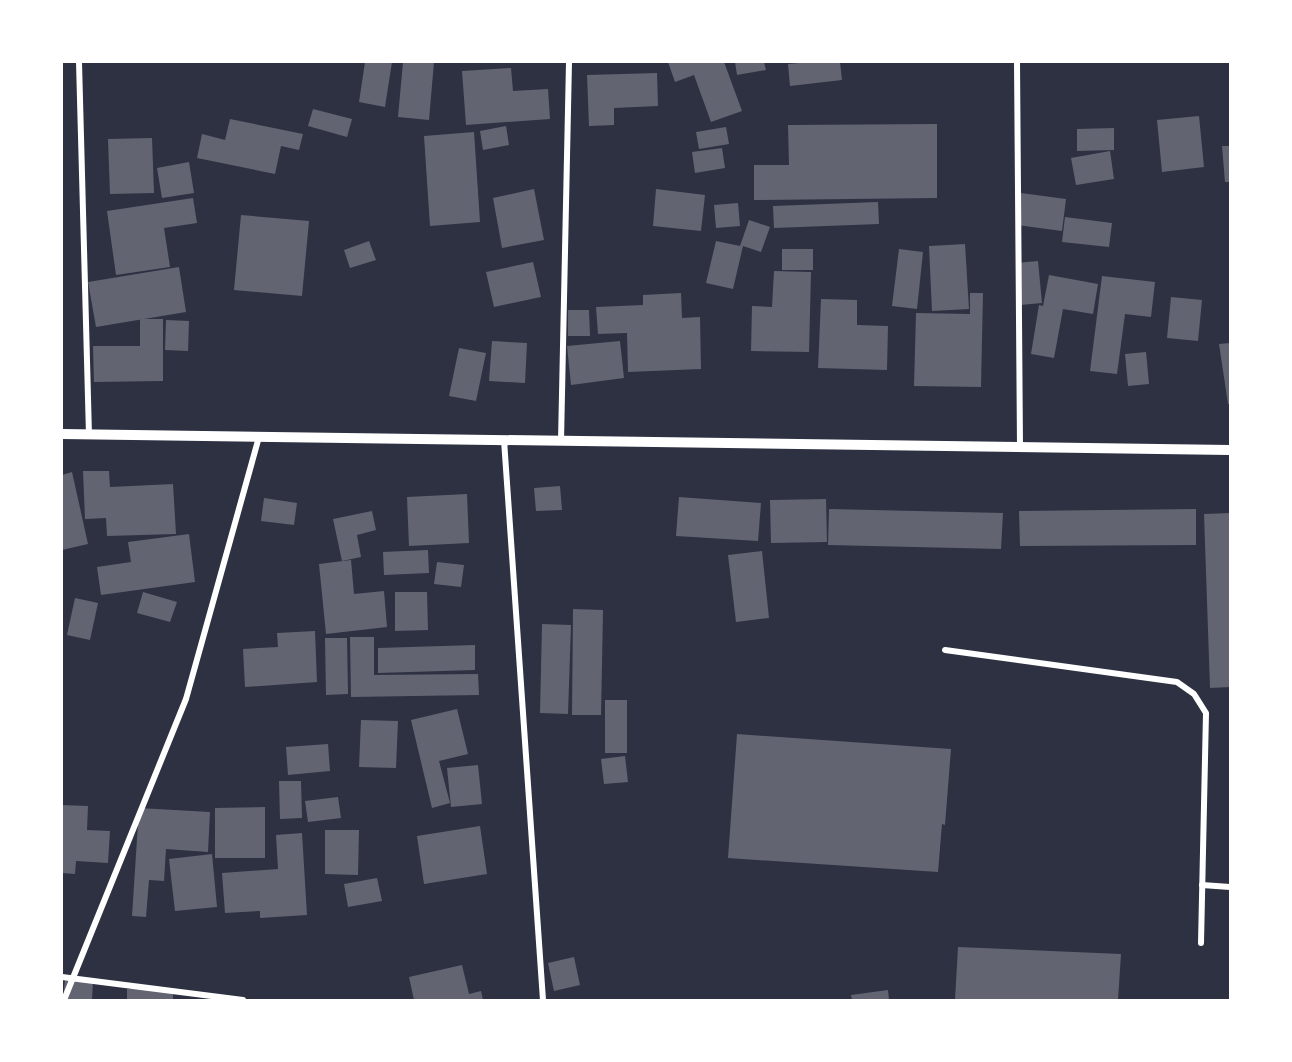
<svg xmlns="http://www.w3.org/2000/svg" width="1292" height="1062" viewBox="0 0 1292 1062" font-family="'Exo 2',sans-serif">
<rect width="100%" height="100%" fill="#2d3142"/>
<!-- building -->
<g fill="#626471">
<polygon points="365,62 392,62 385,107 359,102"/>
<polygon points="403,62 434,62 429,120 398,117"/>
<polygon points="668,62 724,62 742,111 711,122 694,75 675,82"/>
<polygon points="735,62 764,62 766,70 737,75"/>
<polygon points="810,62 840,62 842,80 790,86 788,64"/>
<polygon points="511,68 513,91 548,89 550,119 466,125 462,71"/>
<polygon points="657,73 658,106 614,108 614,125 589,126 587,75"/>
<polygon points="313,109 352,119 347,137 308,126"/>
<polygon points="1199,116 1204,167 1162,172 1157,120"/>
<polygon points="230,119 303,134 299,150 281,146 275,174 197,158 202,134 225,140"/>
<polygon points="937,124 937,198 754,200 754,165 789,165 788,125"/>
<polygon points="506,126 509,145 483,150 480,131"/>
<polygon points="726,127 729,144 699,149 696,132"/>
<polygon points="1114,128 1114,150 1077,151 1077,129"/>
<polygon points="474,132 480,222 430,226 424,136"/>
<polygon points="152,138 154,193 110,194 108,139"/>
<polygon points="1222,146 1230,146 1230,182 1225,182"/>
<polygon points="722,148 725,168 695,173 692,152"/>
<polygon points="1110,151 1114,179 1076,185 1071,158"/>
<polygon points="189,162 194,193 162,198 157,168"/>
<polygon points="534,189 544,240 502,248 493,198"/>
<polygon points="656,189 705,195 701,231 653,226"/>
<polygon points="1021,193 1066,199 1062,231 1017,225"/>
<polygon points="193,198 197,223 164,228 170,267 116,275 107,211"/>
<polygon points="878,202 879,224 774,228 773,206"/>
<polygon points="738,203 740,226 716,228 714,205"/>
<polygon points="241,215 309,221 302,296 234,290"/>
<polygon points="1065,217 1112,223 1109,247 1062,242"/>
<polygon points="749,220 770,227 761,252 743,246 733,289 706,283 716,241 740,246"/>
<polygon points="369,241 376,260 350,268 344,250"/>
<polygon points="965,244 969,309 932,311 929,246"/>
<rect x="782" y="249" width="31" height="21"/>
<polygon points="899,249 923,252 917,309 892,306"/>
<polygon points="1038,261 1042,303 1020,305 1016,263"/>
<polygon points="533,262 541,297 494,307 486,272"/>
<polygon points="179,267 186,312 96,327 88,282"/>
<polygon points="774,271 811,272 809,352 751,351 752,306 772,307"/>
<polygon points="1049,275 1098,284 1093,314 1063,309 1054,358 1031,354 1039,305 1043,306"/>
<polygon points="1102,276 1155,282 1151,317 1125,314 1117,374 1090,371"/>
<polygon points="681,293 682,318 700,317 701,369 628,372 627,333 598,334 596,307 643,305 643,295"/>
<polygon points="970,293 983,293 981,387 914,386 916,313 970,314"/>
<polygon points="1171,297 1202,300 1198,341 1167,338"/>
<polygon points="821,299 857,300 857,325 888,326 887,370 818,368"/>
<polygon points="568,310 589,310 590,336 568,336"/>
<polygon points="140,319 163,319 163,381 94,382 93,346 140,346"/>
<polygon points="166,320 189,321 188,351 165,350"/>
<polygon points="492,341 527,343 525,383 489,381"/>
<polygon points="620,341 624,378 571,385 567,346"/>
<polygon points="1230,343 1230,404 1228,404 1219,344"/>
<polygon points="459,348 486,353 476,401 449,396"/>
<polygon points="1146,352 1149,384 1128,386 1125,354"/>
<polygon points="83,471 109,471 110,487 173,484 176,534 107,536 106,518 85,519"/>
<polygon points="72,472 88,544 62,550 62,475"/>
<polygon points="560,486 562,510 536,511 534,488"/>
<polygon points="467,494 469,543 409,546 407,497"/>
<polygon points="679,497 761,503 758,541 676,536"/>
<polygon points="264,498 297,503 294,525 261,521"/>
<polygon points="826,499 827,542 771,543 770,500"/>
<polygon points="829,509 1003,513 1001,549 828,545"/>
<polygon points="1196,509 1196,545 1020,546 1019,511"/>
<polygon points="372,511 376,530 357,535 361,557 342,561 333,519"/>
<polygon points="1230,513 1230,687 1210,688 1204,514"/>
<polygon points="189,534 195,582 101,595 97,567 131,562 128,542"/>
<polygon points="428,550 429,573 384,575 383,552"/>
<polygon points="762,551 769,618 736,622 728,555"/>
<polygon points="351,560 354,594 384,591 387,627 326,634 319,564"/>
<polygon points="437,562 464,565 461,587 434,584"/>
<polygon points="143,592 177,602 170,622 137,613"/>
<polygon points="395,592 427,592 428,630 395,631"/>
<polygon points="75,598 98,603 90,640 67,635"/>
<polygon points="573,609 603,610 601,715 572,715"/>
<polygon points="542,624 571,625 568,714 540,713"/>
<polygon points="315,631 317,682 245,687 243,649 278,647 277,633"/>
<polygon points="350,637 374,637 374,675 478,674 479,695 351,697"/>
<polygon points="325,638 347,638 348,694 326,695"/>
<polygon points="475,645 475,670 378,673 378,648"/>
<rect x="605" y="700" width="22" height="53"/>
<polygon points="457,709 468,754 439,761 450,803 432,808 411,720"/>
<polygon points="361,720 398,721 396,768 359,767"/>
<polygon points="737,734 951,749 945,825 942,824 938,872 728,858"/>
<polygon points="328,744 330,771 288,775 286,747"/>
<polygon points="625,756 628,782 604,784 601,759"/>
<polygon points="478,765 482,804 451,807 447,768"/>
<polygon points="279,781 301,781 302,818 280,819"/>
<polygon points="338,797 341,818 308,822 305,801"/>
<polygon points="62,805 88,806 87,830 110,831 108,863 76,861 75,874 62,873"/>
<polygon points="265,807 265,858 215,858 215,808"/>
<polygon points="139,808 210,812 208,852 166,849 164,881 149,880 146,917 132,916"/>
<polygon points="480,826 487,874 424,884 417,836"/>
<polygon points="325,830 359,830 358,875 325,874"/>
<polygon points="302,833 307,915 260,918 260,911 225,913 222,873 278,869 276,835"/>
<polygon points="212,854 217,907 175,911 169,859"/>
<polygon points="377,878 382,901 348,907 344,884"/>
<polygon points="958,947 1121,954 1118,1000 955,1000"/>
<polygon points="574,957 580,985 554,991 548,963"/>
<polygon points="462,965 469,994 481,991 483,1000 414,1000 409,977"/>
<polygon points="65,979 93,981 92,1000 63,1000"/>
<polygon points="173,988 173,1000 127,1000 127,989"/>
<polygon points="888,990 889,1000 852,1000 851,995"/>
</g>
<g fill="none" stroke-linecap="round" stroke-linejoin="round">
<!-- minor -->
<g stroke="#fff" stroke-width="6">
<polyline points="79,62 89,435"/>
<polyline points="1017,62 1020,447"/>
<polyline points="504,440 543,1000"/>
<polyline points="561,441 569,62"/>
<polyline points="945,650 1177,682 1194,694 1206,713 1201,943"/>
<polyline points="1202,885 1230,887"/>
<polyline points="62,977 243,1000"/>
<polyline points="64,1000 186,699 259,437"/>
</g>
<!-- tertiary -->
<polyline stroke="#fff" stroke-width="10" points="62,434 1230,450"/>
</g>
<!-- border -->
<rect width="1292" height="1062" fill="none" stroke="#ffffff" stroke-width="126"/>
</svg>
